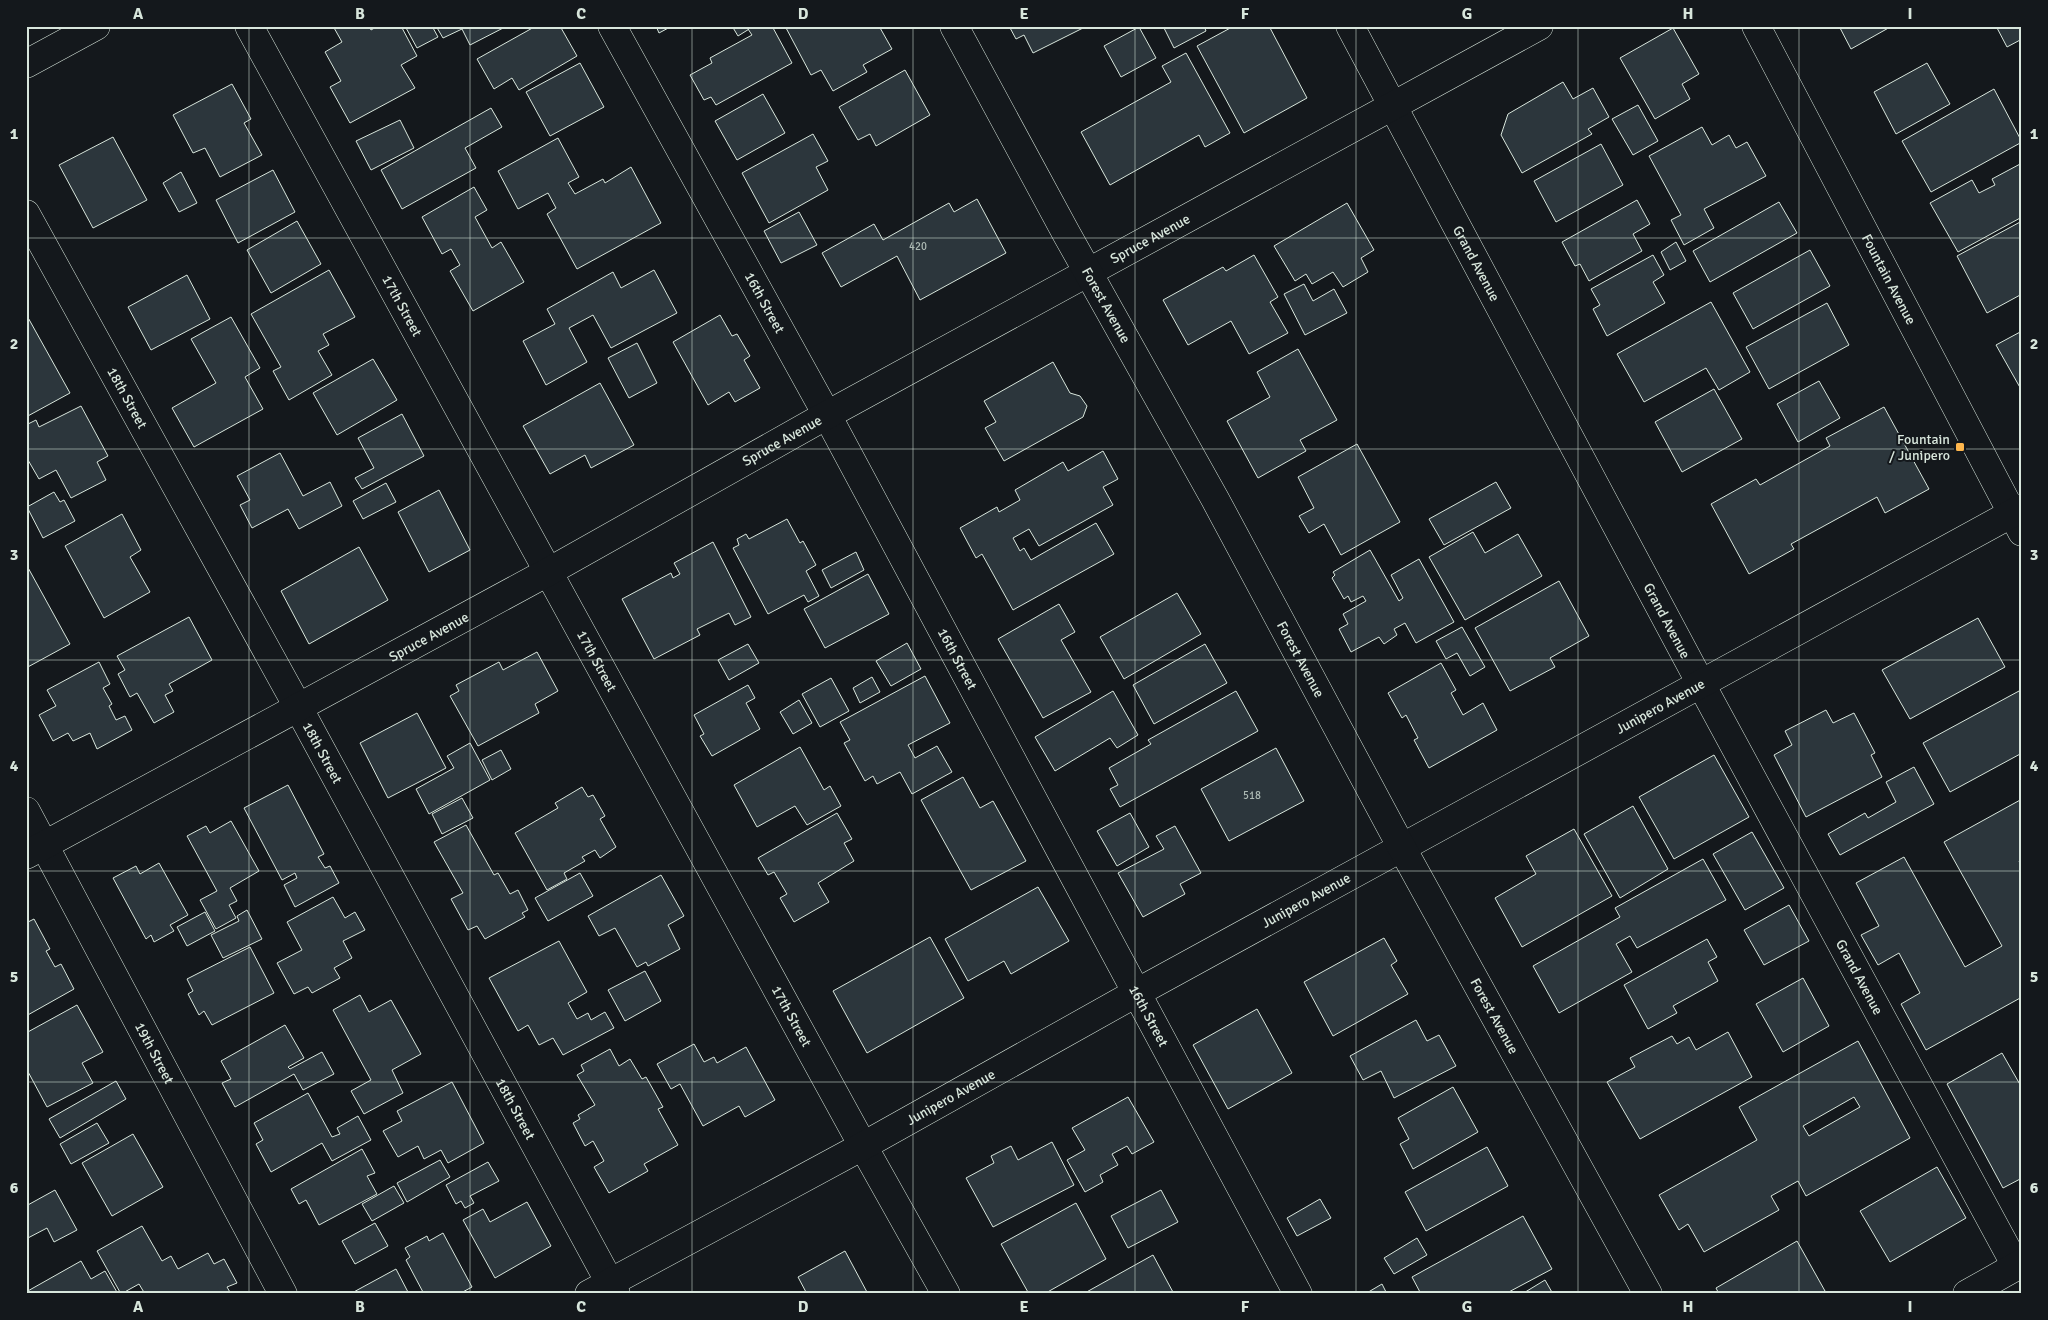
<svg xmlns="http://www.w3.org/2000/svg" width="2048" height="1320" viewBox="0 0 2048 1320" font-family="Signika,sans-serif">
<rect width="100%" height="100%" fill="#14181c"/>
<!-- building -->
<g fill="#2c363c" stroke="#d8e6dc" fill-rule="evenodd">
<polygon points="333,26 369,26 371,30 378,26 401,26 417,56 401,65 415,88 350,123 330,87 341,81 325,52 342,42"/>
<polygon points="405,26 432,26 438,37 417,48"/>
<polygon points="436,26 507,26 470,45 462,29 443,38"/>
<polygon points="536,26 560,26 577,56 519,90 512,78 494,89 477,59"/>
<polygon points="656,26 672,26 659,33"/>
<polygon points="732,26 754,26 738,36"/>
<polygon points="754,26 772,26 792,63 716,105 711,97 704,100 690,75 712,63 710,58 752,35 748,29"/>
<polygon points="785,26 879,26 892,49 863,65 867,72 833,91 821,70 811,75"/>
<polygon points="1009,26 1087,26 1033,53 1024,35 1016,39"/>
<polygon points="1163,26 1204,26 1206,31 1174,48"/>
<polygon points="1234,26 1269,26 1307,98 1244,133 1197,46"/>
<polygon points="1839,26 1892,26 1851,49"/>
<polygon points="1996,26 2022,26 2022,39 2007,47"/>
<polygon points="1139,27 1156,58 1121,77 1104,46"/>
<polygon points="1673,28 1699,74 1682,84 1690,99 1655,119 1620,58"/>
<polygon points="1186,53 1230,133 1205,147 1199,135 1110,185 1081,132 1171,82 1162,66"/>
<polygon points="580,63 604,107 550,136 526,92"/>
<polygon points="1927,63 1950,104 1896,134 1874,92"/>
<polygon points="905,70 930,115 876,146 870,134 858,140 839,107"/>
<polygon points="1563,82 1573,99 1593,88 1609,117 1588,129 1592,134 1522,173 1501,135 1508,114"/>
<polygon points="232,84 251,119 244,123 262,155 220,177 205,148 193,153 173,115"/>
<polygon points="1994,89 2022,142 1931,192 1902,141"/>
<polygon points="763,94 785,133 737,160 715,121"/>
<polygon points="1638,105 1658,141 1633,155 1612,119"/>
<polygon points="491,108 502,127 465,148 476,168 402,209 381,170"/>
<polygon points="400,120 414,148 371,170 356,141"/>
<polygon points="1702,127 1712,145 1729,135 1736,148 1747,142 1766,176 1704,209 1714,228 1684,245 1671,220 1681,215 1649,156"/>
<polygon points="813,134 828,161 816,167 828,190 769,223 742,173"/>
<polygon points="113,137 147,200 93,228 59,165"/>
<polygon points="558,138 579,177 568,183 575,194 603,179 605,183 631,167 661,223 577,269 547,214 556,208 548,193 518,209 498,171"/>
<polygon points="1601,144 1623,185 1556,222 1534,181"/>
<polygon points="2022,163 2022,217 1958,252 1930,203 1972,180 1979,193 1995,185 1992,179"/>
<polygon points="273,170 295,212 238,243 216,200"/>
<polygon points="181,172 197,203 179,212 163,183"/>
<polygon points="474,187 487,210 475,217 492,248 501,242 524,282 473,311 450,271 460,265 451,249 442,254 422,217"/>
<polygon points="977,199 1006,253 920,300 897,256 841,287 822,253 874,224 883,240 949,203 954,212"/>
<polygon points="1637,200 1650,224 1633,234 1642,251 1589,281 1580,264 1575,266 1562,242"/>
<polygon points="1779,202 1797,233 1710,282 1693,251"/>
<polygon points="1347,203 1374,250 1361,258 1368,272 1343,287 1333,272 1312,284 1306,274 1295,281 1274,246"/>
<polygon points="799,212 817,245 781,263 764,231"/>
<polygon points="297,221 321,264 271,293 247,250"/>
<polygon points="2022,221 2022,294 1987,313 1957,256"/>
<polygon points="1676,242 1686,261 1670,270 1661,252"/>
<polygon points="1810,250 1830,286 1753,329 1733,293"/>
<polygon points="1254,255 1278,297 1270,302 1288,333 1249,354 1231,321 1188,345 1163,300 1223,267 1226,271"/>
<polygon points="1653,255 1664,275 1653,282 1665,303 1607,336 1593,309 1600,305 1591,289"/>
<polygon points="329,270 355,317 323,334 329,345 318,351 332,375 289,400 273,371 281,367 251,314"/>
<polygon points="654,270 677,313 611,348 593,315 569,328 587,362 546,385 523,341 555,324 547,309 613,272 621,288"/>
<polygon points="187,275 210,319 151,350 128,307"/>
<polygon points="1304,284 1313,301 1334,289 1347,313 1305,335 1284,294"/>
<polygon points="1711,302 1750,372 1719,390 1706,368 1644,402 1617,354"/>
<polygon points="1827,303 1849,345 1769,389 1746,347"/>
<polygon points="26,314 70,393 26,417"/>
<polygon points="720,315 732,336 737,334 750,356 744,360 760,388 735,402 729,392 708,405 673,342"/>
<polygon points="231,317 260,368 245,377 263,409 194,447 172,408 216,383 191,339"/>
<polygon points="2022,331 2022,391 1996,345"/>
<polygon points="637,343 657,383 629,398 608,358"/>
<polygon points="1298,349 1337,420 1300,440 1306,451 1258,478 1227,421 1270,397 1257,372"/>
<polygon points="373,359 397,400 337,435 313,393"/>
<polygon points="1053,362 1070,393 1080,396 1087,406 1083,417 1004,461 985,428 996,422 984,401"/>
<polygon points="1819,381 1840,418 1798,442 1777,404"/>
<polygon points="600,383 634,445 591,468 585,455 550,474 523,426"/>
<polygon points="1714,389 1742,439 1682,472 1655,422"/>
<polygon points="81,406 108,456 97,462 106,480 71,498 56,470 39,479 28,460 26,461 26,425 36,420 39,427"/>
<polygon points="1884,407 1929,489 1885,513 1877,497 1791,544 1794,549 1749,574 1711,504 1756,479 1760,485 1830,446 1826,438"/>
<polygon points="402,414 424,456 362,489 355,478 374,468 358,438"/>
<polygon points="1357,444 1400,522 1341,555 1324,524 1309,533 1299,516 1314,508 1298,477"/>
<polygon points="1103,451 1118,479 1103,487 1113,505 1039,546 1029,529 1013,538 1020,551 1024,548 1031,560 1096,523 1114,554 1013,610 982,554 976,558 960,528 997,507 999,512 1020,500 1015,490 1063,462 1068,471"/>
<polygon points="280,453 303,496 330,482 342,506 299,529 288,509 252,528 240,505 250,500 237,476"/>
<polygon points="1496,482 1511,508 1444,545 1429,519"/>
<polygon points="386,483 396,502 363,519 353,501"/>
<polygon points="439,490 470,550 429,572 398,512"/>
<polygon points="54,492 60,502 64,500 75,521 43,538 27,507"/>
<polygon points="122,514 141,550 130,557 150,592 104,618 65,546"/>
<polygon points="787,519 800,543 803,541 816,565 806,571 819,596 808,602 804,595 768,614 733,548 739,545 737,539 746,534 749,539"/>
<polygon points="1473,532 1485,553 1518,534 1542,576 1465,620 1429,557"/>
<polygon points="713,542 751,617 735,625 729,613 697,629 700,635 654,659 622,599 671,573 673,578 680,574 674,563"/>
<polygon points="359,547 388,600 309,644 281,591"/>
<polygon points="1370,550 1399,601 1403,598 1391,575 1419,559 1454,622 1416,643 1405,623 1394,629 1397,635 1384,644 1379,637 1351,652 1339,629 1348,624 1343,614 1366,601 1363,596 1351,602 1348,596 1344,599 1332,578 1335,575 1333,572"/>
<polygon points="856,552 864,570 831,588 822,570"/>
<polygon points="26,564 70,644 26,668"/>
<polygon points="868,574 889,614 825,648 804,609"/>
<polygon points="1559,581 1589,636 1550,658 1555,667 1510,691 1475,628"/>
<polygon points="1177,593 1201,634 1124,679 1100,637"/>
<polygon points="1059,604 1075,632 1061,640 1091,692 1043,718 998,639"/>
<polygon points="189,617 212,660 169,684 173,691 165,695 174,712 154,723 137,693 130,697 118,674 125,670 117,656"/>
<polygon points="1978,618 2005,667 1910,719 1882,670"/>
<polygon points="1462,627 1485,667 1470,676 1457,653 1446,659 1436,641"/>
<polygon points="907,643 921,669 891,686 876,661"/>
<polygon points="748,644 759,663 729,680 718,660"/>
<polygon points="1205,644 1227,683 1154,724 1133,685"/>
<polygon points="537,652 558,691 535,704 539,713 478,746 450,696 459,691 456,685 499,662 503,670"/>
<polygon points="99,662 110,684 103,688 112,704 109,706 116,720 125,716 132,730 97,749 90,733 73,741 68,733 53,741 39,715 56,706 47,690"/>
<polygon points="1441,663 1456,690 1451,693 1463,715 1483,703 1497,730 1429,768 1414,740 1418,738 1406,715 1402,718 1388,693"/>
<polygon points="925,676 950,723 908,745 915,758 937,746 952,772 912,794 900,772 877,784 873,776 865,781 844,743 850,740 840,722"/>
<polygon points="872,677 880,692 860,703 853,688"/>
<polygon points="831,678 849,711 820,727 802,694"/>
<polygon points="748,685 755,698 746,703 760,729 712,756 700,736 704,734 694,715"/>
<polygon points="1113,691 1138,735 1117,748 1110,738 1055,771 1035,737"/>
<polygon points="1236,691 1258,731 1120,807 1110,789 1118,785 1109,768 1151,744 1148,740"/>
<polygon points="2019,691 2022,696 2022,753 1950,792 1923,743"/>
<polygon points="799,700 812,723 793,734 780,712"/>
<polygon points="1826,710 1833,723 1854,713 1875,753 1871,755 1882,777 1806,817 1774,755 1792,745 1785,731"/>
<polygon points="417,713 446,768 388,798 360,743"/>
<polygon points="470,743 490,780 429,814 416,789 454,768 447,756"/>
<polygon points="800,747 824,790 830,786 841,806 807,825 795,806 757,827 734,785"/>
<polygon points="1276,748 1304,801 1229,841 1201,789"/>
<polygon points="501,750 511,769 492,780 482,760"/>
<polygon points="1714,755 1749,817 1674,859 1639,797"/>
<polygon points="1914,767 1934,804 1840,855 1828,834 1865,813 1868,818 1896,802 1886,782"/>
<polygon points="963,777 980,808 993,801 1026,861 971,890 921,800"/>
<polygon points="288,785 324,854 318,857 325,868 330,866 339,883 295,907 284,885 297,878 295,873 282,880 244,808"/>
<polygon points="582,787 588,797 593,795 605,816 600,819 616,847 600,858 595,850 582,857 585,861 564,873 567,879 547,890 515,833 558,808 555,803"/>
<polygon points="462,798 473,818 442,834 432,814"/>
<polygon points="2022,799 2022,859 2019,861 2022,867 2022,997 1926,1050 1901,1004 1920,993 1899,953 1878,965 1861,935 1879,926 1856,883 1904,857 1965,967 2002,946 1944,842"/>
<polygon points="1633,806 1668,869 1620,898 1584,834"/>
<polygon points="837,813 852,839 844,843 854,861 818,883 829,902 794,922 780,898 787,894 774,872 768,875 758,858"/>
<polygon points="1130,813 1149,847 1117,866 1097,831"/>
<polygon points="231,821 259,871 230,888 237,901 229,905 236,918 216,929 200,900 217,891 187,836 206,826 210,833"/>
<polygon points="466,825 494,875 498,873 510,894 518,890 528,910 522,913 525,917 485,939 477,926 468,930 451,899 463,893 434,842"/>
<polygon points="1175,826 1201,873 1180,884 1185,894 1143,917 1118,873 1164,849 1156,836"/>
<polygon points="1574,829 1612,896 1522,947 1495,898 1536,874 1526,856"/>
<polygon points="1752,832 1784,888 1745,910 1713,854"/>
<polygon points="1703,859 1726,900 1637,948 1630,936 1616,944 1632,972 1559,1013 1533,966 1620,917 1615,908"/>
<polygon points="159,863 188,915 170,925 174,931 154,942 151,935 146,939 113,878 136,866 140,874"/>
<polygon points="580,873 593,896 548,921 535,898"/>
<polygon points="661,875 684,916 668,925 680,949 648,966 646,962 637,967 615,928 599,936 588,916"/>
<polygon points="1038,887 1069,941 1011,974 1004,961 968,981 945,939"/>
<polygon points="333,897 345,918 355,912 365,930 343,941 352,958 334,968 340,978 312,993 308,987 294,994 277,963 302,950 287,922"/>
<polygon points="1789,905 1809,941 1764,965 1744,930"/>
<polygon points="247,910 262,939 223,958 211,935 239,921 237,916"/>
<polygon points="205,912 215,931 187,946 177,927"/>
<polygon points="34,919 50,949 46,951 55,967 61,964 74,989 26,1016 26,923"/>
<polygon points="930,937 964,998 867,1053 833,991"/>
<polygon points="1384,938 1397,961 1391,965 1408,994 1333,1036 1304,982"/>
<polygon points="1707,939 1717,957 1708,962 1718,981 1673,1006 1677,1013 1648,1029 1624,985"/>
<polygon points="559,941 587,992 568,1003 577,1019 588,1013 591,1020 605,1012 614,1028 563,1055 553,1038 539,1045 528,1025 518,1031 489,978"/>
<polygon points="250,947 274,993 212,1025 204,1011 199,1015 188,994 193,991 187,979"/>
<polygon points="645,971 661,1001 625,1021 608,990"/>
<polygon points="1803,978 1829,1026 1783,1052 1756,1004"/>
<polygon points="360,995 369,1012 391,1000 421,1054 392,1070 403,1093 364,1114 351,1091 371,1080 333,1010"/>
<polygon points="77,1005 103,1052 82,1063 93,1083 47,1107 26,1068 26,1033"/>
<polygon points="1257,1009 1292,1073 1228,1109 1193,1045"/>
<polygon points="1416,1020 1427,1041 1439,1035 1456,1066 1394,1098 1381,1071 1363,1080 1350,1056"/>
<polygon points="285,1025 304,1058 288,1067 290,1069 322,1052 334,1074 303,1090 294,1074 235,1107 222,1083 231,1079 221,1061"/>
<polygon points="1728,1032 1752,1077 1640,1139 1607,1082 1635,1067 1630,1058 1672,1036 1677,1044 1689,1037 1696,1050"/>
<path d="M1858,1041L1910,1138L1806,1196L1798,1181L1771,1196L1779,1210L1704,1252L1688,1224L1679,1230L1659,1195L1757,1140L1739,1107ZM1854,1097L1860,1107L1809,1136L1803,1126Z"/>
<polygon points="694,1044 704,1062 714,1057 717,1063 746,1047 775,1100 745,1117 739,1106 703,1126 680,1084 671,1089 657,1064"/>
<polygon points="610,1049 619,1066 630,1059 642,1079 646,1077 663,1107 658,1109 678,1145 644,1164 648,1171 609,1193 594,1167 604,1161 593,1141 585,1146 573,1123 580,1119 578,1115 595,1105 577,1075 584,1071 581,1065"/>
<polygon points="2002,1053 2022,1088 2022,1178 2003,1188 1947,1084"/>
<polygon points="116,1081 126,1099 60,1138 49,1119"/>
<polygon points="452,1082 484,1143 448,1163 441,1150 424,1159 418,1146 398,1157 383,1131 402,1121 397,1111"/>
<polygon points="1453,1087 1478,1132 1413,1169 1400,1144 1409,1139 1398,1118"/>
<polygon points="308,1093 332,1137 340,1134 337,1128 358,1116 371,1140 332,1161 322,1143 271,1172 256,1144 263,1140 254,1123"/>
<polygon points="1128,1097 1154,1142 1132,1154 1127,1146 1112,1154 1118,1165 1100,1175 1103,1182 1085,1192 1067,1160 1085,1150 1072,1128"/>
<polygon points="97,1123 109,1143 71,1164 60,1144"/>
<polygon points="133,1134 163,1187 112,1216 82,1163"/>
<polygon points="1052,1142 1074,1185 993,1227 966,1178 994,1163 991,1156 1011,1146 1018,1160"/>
<polygon points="1487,1147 1508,1186 1426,1231 1405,1192"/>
<polygon points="362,1149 375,1173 367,1176 377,1194 319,1225 306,1200 299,1204 291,1189"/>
<polygon points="440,1160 450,1177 407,1202 397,1183"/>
<polygon points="488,1162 499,1181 470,1196 474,1203 465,1208 461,1201 456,1204 446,1185"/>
<polygon points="1937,1167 1966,1218 1890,1262 1860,1211"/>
<polygon points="394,1186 404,1203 372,1221 362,1204"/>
<polygon points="55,1190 77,1230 54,1242 47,1228 26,1239 26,1206"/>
<polygon points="1161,1190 1178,1222 1128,1248 1111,1216"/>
<polygon points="1320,1199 1331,1218 1297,1236 1287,1218"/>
<polygon points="527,1202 551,1246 495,1278 463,1220 483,1209 490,1222"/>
<polygon points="1076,1203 1106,1259 1044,1294 1029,1294 1001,1244"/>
<polygon points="1523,1216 1552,1269 1505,1294 1421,1294 1412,1277"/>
<polygon points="375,1223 388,1246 355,1264 342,1241"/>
<polygon points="142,1226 162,1261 171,1256 178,1269 208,1253 214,1264 224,1259 237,1283 227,1287 231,1294 145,1294 139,1284 121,1294 97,1251"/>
<polygon points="443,1233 472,1287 459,1294 424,1294 406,1260 410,1257 405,1248 427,1236 429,1241"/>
<polygon points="1417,1238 1427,1255 1394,1274 1384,1258"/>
<polygon points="1797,1241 1825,1291 1820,1294 1719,1294 1716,1288"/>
<polygon points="845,1251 868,1294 807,1294 798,1277"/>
<polygon points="1153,1255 1174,1294 1083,1294"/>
<polygon points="81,1261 91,1279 105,1271 118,1294 26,1294 26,1292"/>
<polygon points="396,1269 409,1294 350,1294"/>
<polygon points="1545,1280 1553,1294 1522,1294"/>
<polygon points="1382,1284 1387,1294 1365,1294"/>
</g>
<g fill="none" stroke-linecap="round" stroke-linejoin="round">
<defs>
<g id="street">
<path id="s1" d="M249,26L863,1146L946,1294"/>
<path id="s2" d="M612,26L827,415L1298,1294"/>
<path id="s3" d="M1350,26L1701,684L2016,1266"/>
<path id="s4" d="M1756,26L2022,532"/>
<path id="s5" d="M26,214L298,707L616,1294"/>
<path id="s6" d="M26,811L283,1294"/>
<path id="s7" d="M26,855L548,572L827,415L1539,26"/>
<path id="s8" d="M589,1294L863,1146L1138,992L2022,508"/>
<polyline points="1967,1294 2022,1263"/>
</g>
<g id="secondary">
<path id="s9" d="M954,26L1066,233L1215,499L1402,848L1648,1294"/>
<polyline points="26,64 96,26"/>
</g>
</defs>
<!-- street casing -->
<use href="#street" stroke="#d8e6dc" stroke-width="29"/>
<!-- secondary casing -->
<use href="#secondary" stroke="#d8e6dc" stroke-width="29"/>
<!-- street -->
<use href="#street" stroke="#14181c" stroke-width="28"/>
<!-- secondary -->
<use href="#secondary" stroke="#14181c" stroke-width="28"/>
</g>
<!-- grid -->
<path fill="none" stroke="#d8e6dc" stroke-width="1" stroke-opacity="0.55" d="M249,26V1294M470,26V1294M692,26V1294M913,26V1294M1135,26V1294M1356,26V1294M1578,26V1294M1799,26V1294M26,238H2022M26,449H2022M26,660H2022M26,871H2022M26,1082H2022"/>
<!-- markers -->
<rect fill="#ffb74d" stroke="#14181c" stroke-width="2" x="1955" y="442" width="10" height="10" rx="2.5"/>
<g text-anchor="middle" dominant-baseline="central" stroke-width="4" stroke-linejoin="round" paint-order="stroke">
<!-- number labels -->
<g font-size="11" fill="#adbab4">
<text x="918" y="246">420</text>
<text x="1252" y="795">518</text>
</g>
<!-- street labels -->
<g font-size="14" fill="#d8e6dc" stroke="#14181c">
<text stroke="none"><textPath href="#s7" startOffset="1282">Spruce Avenue</textPath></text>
<text stroke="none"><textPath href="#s3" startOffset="269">Grand Avenue</textPath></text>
<text stroke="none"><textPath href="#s4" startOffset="286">Fountain Avenue</textPath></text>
<text stroke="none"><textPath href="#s2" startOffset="316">16th Street</textPath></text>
<text stroke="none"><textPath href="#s1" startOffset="319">17th Street</textPath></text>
<text stroke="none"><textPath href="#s9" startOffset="318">Forest Avenue</textPath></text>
<text stroke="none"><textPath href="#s5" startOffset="210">18th Street</textPath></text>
<text stroke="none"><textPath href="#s7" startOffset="862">Spruce Avenue</textPath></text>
<text stroke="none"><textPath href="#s3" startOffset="674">Grand Avenue</textPath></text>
<text stroke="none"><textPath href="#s7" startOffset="458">Spruce Avenue</textPath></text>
<text stroke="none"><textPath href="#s2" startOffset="721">16th Street</textPath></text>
<text stroke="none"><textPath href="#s9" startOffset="722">Forest Avenue</textPath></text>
<text stroke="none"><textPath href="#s1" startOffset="724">17th Street</textPath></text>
<text stroke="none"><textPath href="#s8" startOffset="1222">Junipero Avenue</textPath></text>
<text stroke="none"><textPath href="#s5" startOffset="615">18th Street</textPath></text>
<text stroke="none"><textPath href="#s8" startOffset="818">Junipero Avenue</textPath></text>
<text stroke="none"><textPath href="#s3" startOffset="1079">Grand Avenue</textPath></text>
<text stroke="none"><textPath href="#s1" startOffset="1129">17th Street</textPath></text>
<text stroke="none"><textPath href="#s2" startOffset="1126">16th Street</textPath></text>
<text stroke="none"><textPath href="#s9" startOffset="1128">Forest Avenue</textPath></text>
<text stroke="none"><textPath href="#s6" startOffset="274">19th Street</textPath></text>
<text stroke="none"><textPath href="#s8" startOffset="412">Junipero Avenue</textPath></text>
<text stroke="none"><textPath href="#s5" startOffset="1020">18th Street</textPath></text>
</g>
<!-- poi labels -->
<g font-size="14" fill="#d8e6dc" stroke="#14181c" text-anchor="end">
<text x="1950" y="439">Fountain<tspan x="1950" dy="16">/ Junipero</tspan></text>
</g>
</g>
<!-- border -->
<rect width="2048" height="1320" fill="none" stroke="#14181c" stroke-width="55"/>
<rect x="28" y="28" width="1992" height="1264" fill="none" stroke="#d8e6dc" stroke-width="2"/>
<g font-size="16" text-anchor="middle" font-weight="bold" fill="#d8e6dc">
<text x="138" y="19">A</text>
<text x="360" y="19">B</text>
<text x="581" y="19">C</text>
<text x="803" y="19">D</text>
<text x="1024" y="19">E</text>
<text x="1245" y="19">F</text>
<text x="1467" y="19">G</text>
<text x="1688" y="19">H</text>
<text x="1910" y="19">I</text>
<text x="14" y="139">1</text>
<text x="2034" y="139">1</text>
<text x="14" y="349">2</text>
<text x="2034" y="349">2</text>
<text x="14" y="560">3</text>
<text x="2034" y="560">3</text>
<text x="14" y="771">4</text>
<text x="2034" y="771">4</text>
<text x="14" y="982">5</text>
<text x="2034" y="982">5</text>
<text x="14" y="1193">6</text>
<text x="2034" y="1193">6</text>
<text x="138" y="1312">A</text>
<text x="360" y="1312">B</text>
<text x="581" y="1312">C</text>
<text x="803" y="1312">D</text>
<text x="1024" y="1312">E</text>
<text x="1245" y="1312">F</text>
<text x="1467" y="1312">G</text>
<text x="1688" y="1312">H</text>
<text x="1910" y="1312">I</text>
</g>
</svg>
